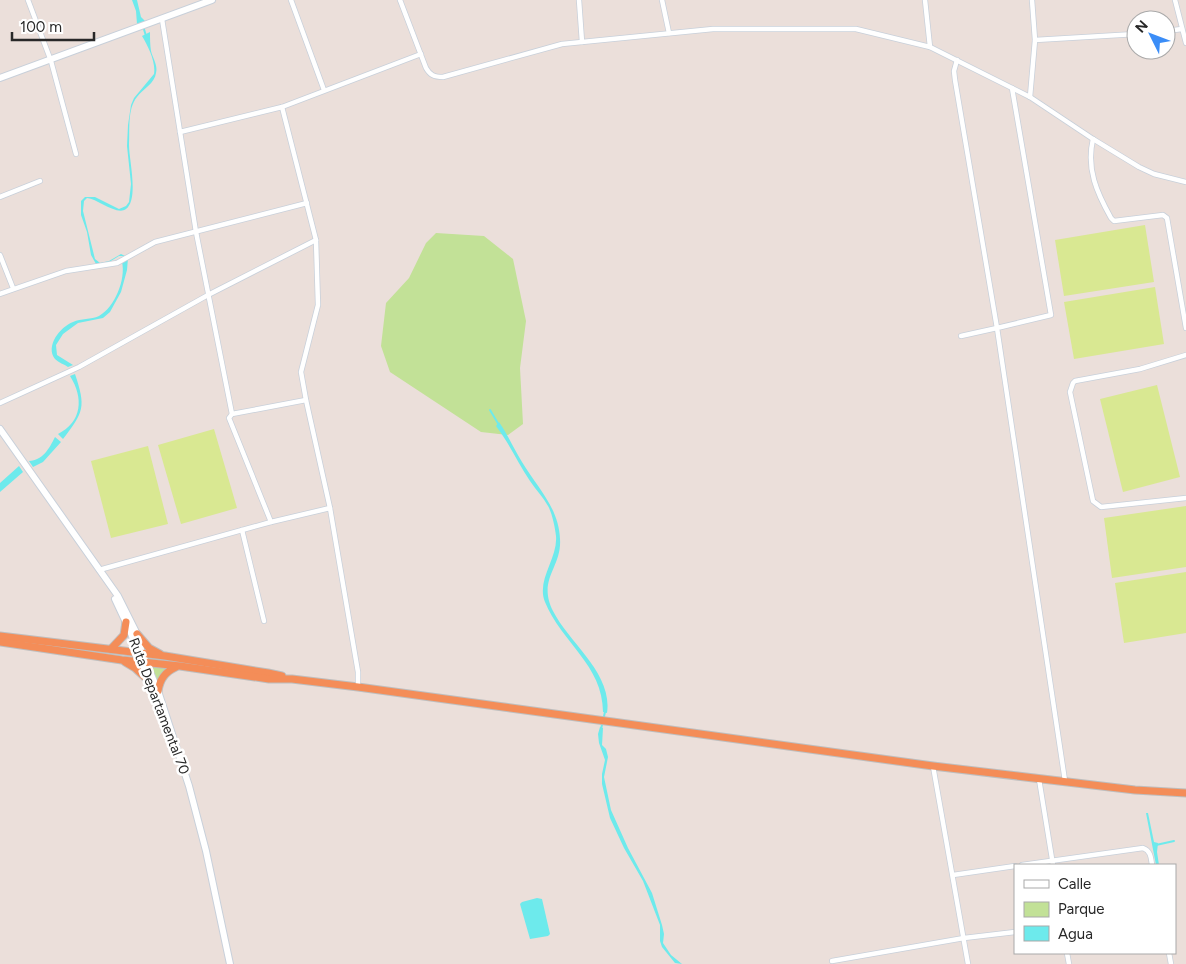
<svg xmlns="http://www.w3.org/2000/svg" width="1186" height="964" viewBox="0 0 1186 964" font-family="Figtree,sans-serif">
<rect width="100%" height="100%" fill="#ebdfda"/>
<!-- green -->
<g fill="#c2e197">
<polygon points="436,233 484,236 513,259 526,321 520,368 523,424 508,435 481,432 390,372 381,346 386,303 409,278 426,243"/>
<polygon points="151,666 170,668 157,683"/>
</g>
<!-- pitch -->
<g fill="#d9e892">
<polygon points="1145,225 1154,282 1064,296 1055,240"/>
<polygon points="1155,287 1164,344 1074,359 1064,302"/>
<polygon points="1157,385 1180,477 1123,492 1100,399"/>
<polygon points="214,429 237,508 181,524 158,445"/>
<polygon points="148,446 168,524 111,538 91,461"/>
<polygon points="1186,506 1186,567 1112,578 1104,518"/>
<polygon points="1186,572 1186,633 1124,643 1115,583"/>
</g>
<!-- water -->
<g fill="#6deaec">
<polygon points="132,0 137,0 141,17 145,21 137,24 136,11"/>
<path d="M150,32C150,38 150,45 151,51C153,59 158,65 156,73C155,83 143,89 137,97C127,109 130,131 129,145C129,160 139,199 126,209C117,216 98,199 87,198L84,201L83,211L95,259L100,263L109,261L121,254L125,256H119L106,264L99,265L96,264L91,255L87,232L81,215V201L85,197H95L119,209L126,206L129,202L131,184L127,146L128,125L131,105L134,98L154,74C156,62 148,46 142,36Z"/>
<path d="M128,258L127,270L121,292L110,312L103,318L78,323L63,334L56,345L57,355L73,365L68,367C64,364 59,363 55,359C45,346 60,327 73,322C81,318 91,320 99,316C115,307 126,279 122,262Z"/>
<path d="M75,374C86,407 84,412 63,439L58,434C82,422 84,398 70,376Z"/>
<path d="M499,422C508,435 514,449 522,462C537,487 559,508 560,539C562,568 537,579 553,611C569,643 613,673 607,713L603,712C603,665 561,642 545,602C536,580 558,558 556,536C555,527 552,513 548,506C543,497 536,490 530,481C518,463 509,443 496,426Z"/>
<path d="M55,437L61,442L43,462L33,467L29,461C43,460 49,449 55,437Z"/>
<polygon points="19,466 23,472 0,492 0,483"/>
<polygon points="600,727 603,728 602,745 606,749 608,757 604,777 611,810 628,848 652,893 662,925 664,934 663,943 671,955 682,964 675,963 662,947 660,941 660,925 643,881 624,848 610,818 602,784 602,774 605,760 599,743 598,734"/>
<polygon points="1146,813 1148,813 1154,842 1158,843 1157,852 1159,865 1156,865"/>
<polygon points="537,898 542,899 550,934 548,936 530,939 520,904 522,902"/>
</g>
<g fill="none" stroke-linecap="round" stroke-linejoin="round">
<!-- stream -->
<g stroke="#6deaec" stroke-width="2">
<polyline points="143,26 146,36"/>
<polyline points="490,410 499,425"/>
<polyline points="601,729 605,712"/>
<polyline points="1156,845 1174,841"/>
</g>
<defs>
<g id="minor">
<polyline points="28,0 51,61 76,154"/>
<polyline points="291,0 324,90"/>
<path d="M400,0L426,68C430,75 434,77 443,77L562,44L582,42L713,29H856L930,47L1030,97L1093,139L1139,167L1154,174L1186,182"/>
<polyline points="579,0 582,42"/>
<polyline points="662,0 669,33"/>
<polyline points="925,0 930,47"/>
<polyline points="1175,0 1186,43"/>
<polyline points="162,19 196,232 232,414 229,418 271,522"/>
<polyline points="1166,31 1182,29"/>
<polyline points="1035,40 1136,34"/>
<polyline points="957,60 954,71 955,80 997,328 961,336"/>
<polyline points="1012,88 1051,315 997,328 1065,781"/>
<polyline points="1030,97 1035,40 1032,0"/>
<polyline points="282,107 316,240 318,305 301,372 306,400 330,508 358,672 358,687"/>
<polyline points="180,132 282,107 421,54"/>
<path d="M1093,139C1086,169 1097,193 1111,218L1114,221L1163,215L1167,218L1186,328"/>
<polyline points="0,197 40,181"/>
<polyline points="0,255 13,288"/>
<polyline points="0,294 66,271 117,263 155,242 307,203"/>
<polyline points="1186,355 1140,369 1075,381 1073,383 1070,392 1093,501 1101,507 1186,498"/>
<polyline points="0,403 79,367 208,295 316,240"/>
<polyline points="232,414 306,400"/>
<polyline points="242,530 264,621"/>
<polyline points="99,570 271,522 330,508"/>
<polyline points="933,766 968,964"/>
<polyline points="1039,779 1053,865"/>
<path d="M1022,865L1143,848C1151,851 1151,858 1152,865"/>
<polyline points="953,875 1015,866"/>
<polyline points="1067,953 1069,964"/>
<polyline points="1169,953 1171,964"/>
<polyline points="832,961 964,938 1015,932"/>
</g>
<g id="secondary">
<polyline points="0,78 212,0"/>
<polyline points="0,429 118,596 137,634 142,653 158,691 189,786 206,851 230,964"/>
<polyline points="115,599 130,631 164,722"/>
</g>
<g id="trunk">
<polyline points="137,634 149,648 160,654"/>
<polyline points="0,636 165,656 268,673 282,676"/>
<polyline points="0,642 122,660 180,666 269,679 292,679 358,687 933,766 1135,790 1186,793"/>
<polyline points="111,649 124,635 126,622"/>
<polyline points="125,662 135,668 149,681"/>
<path d="M158,691C160,679 165,672 176,667"/>
</g>
</defs>
<!-- minor casing -->
<use href="#minor" stroke="#c8d0da" stroke-width="6"/>
<!-- secondary casing -->
<use href="#secondary" stroke="#c8d0da" stroke-width="8"/>
<!-- trunk casing -->
<use href="#trunk" stroke="#bebebe" stroke-width="9"/>
<!-- minor -->
<use href="#minor" stroke="#fff" stroke-width="4.5"/>
<!-- secondary -->
<use href="#secondary" stroke="#fff" stroke-width="6"/>
<!-- trunk -->
<use href="#trunk" stroke="#f48d58" stroke-width="7"/>
</g>
<g text-anchor="middle" dominant-baseline="central" stroke-width="5" stroke-linejoin="round" paint-order="stroke">
<!-- street labels -->
<g font-size="14" fill="#282828" stroke="#fff">
<text transform="translate(159 706) rotate(69)">Ruta Departamental 70</text>
</g>
</g>
<!-- legend -->
<rect x="1014" y="864" width="162" height="90" fill="#ffffff" stroke="#a9a9a9"/>
<rect x="1024" y="880" width="25" height="8" fill="#ffffff" stroke="#a9a9a9"/>
<text x="1058" y="889" font-size="15" fill="#282828">Calle</text>
<rect x="1024" y="902" width="25" height="15" fill="#c2e197" stroke="#a9a9a9"/>
<text x="1058" y="914" font-size="15" fill="#282828">Parque</text>
<rect x="1024" y="926" width="25" height="15" fill="#6deaec" stroke="#a9a9a9"/>
<text x="1058" y="939" font-size="15" fill="#282828">Agua</text>
<!-- north arrow -->
<g transform="translate(1151 35) rotate(312)"><circle r="24" fill="#ffffff" stroke="#a9a9a9"/>
<path d="M0-4L9 19L0 12L-9 19Z" fill="#3b8df7"/>
<text y="-8" font-size="14" font-weight="bold" text-anchor="middle" fill="#282828">N</text>
</g>
<!-- scale -->
<path d="M12 32v8h82v-8" fill="none" stroke="#282828" stroke-width="2.5"/>
<text x="20" y="32" font-size="15" fill="#282828" stroke="#ffffff" stroke-width="4" paint-order="stroke">100 m</text>
</svg>
